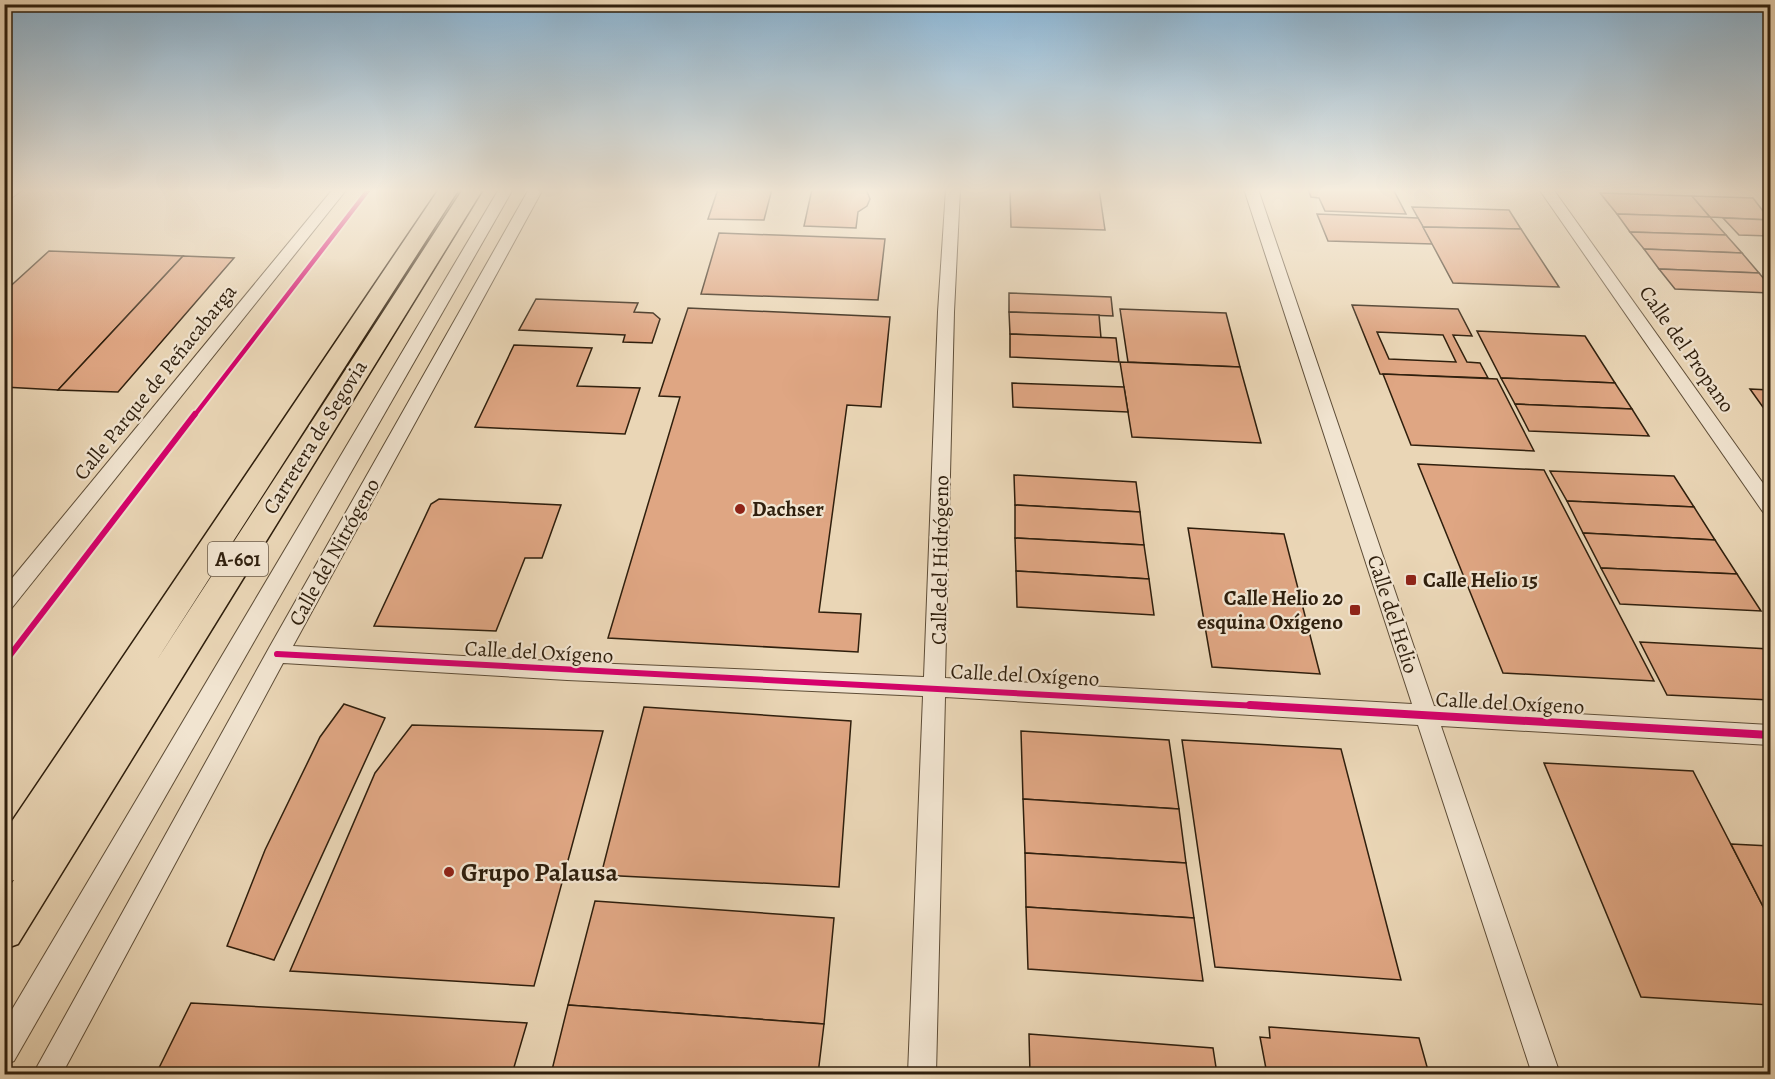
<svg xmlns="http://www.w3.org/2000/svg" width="1775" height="1079" viewBox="0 0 1775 1079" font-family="Alegreya,serif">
<rect width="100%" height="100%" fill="#ead6b6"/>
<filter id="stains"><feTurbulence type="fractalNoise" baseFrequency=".00333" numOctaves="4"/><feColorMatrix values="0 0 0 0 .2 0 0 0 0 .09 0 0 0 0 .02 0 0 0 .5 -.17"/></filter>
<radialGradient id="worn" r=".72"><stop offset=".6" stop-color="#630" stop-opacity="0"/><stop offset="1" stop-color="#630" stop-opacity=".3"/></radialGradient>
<!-- building -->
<g fill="#dfa683" stroke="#2f1f0d" stroke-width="1.5" fill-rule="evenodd">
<polygon points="718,189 772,189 764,220 708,219"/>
<polygon points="812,189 866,189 870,199 867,206 858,212 856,228 804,226"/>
<polygon points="1010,189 1099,189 1105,230 1011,227"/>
<polygon points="1308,189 1393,189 1406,214 1325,211 1319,198 1311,197"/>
<polygon points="1600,193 1692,196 1710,217 1617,214"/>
<polygon points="1692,196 1753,198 1770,220 1710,217"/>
<polygon points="1412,207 1509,210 1521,229 1423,227"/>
<polygon points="1317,214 1418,218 1433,244 1328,241"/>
<polygon points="1617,214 1710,217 1726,235 1630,232"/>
<polygon points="1723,218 1770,220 1770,236 1739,235"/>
<polygon points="1423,227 1521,229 1559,287 1453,283"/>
<polygon points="1630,232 1726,235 1742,253 1644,249"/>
<polygon points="719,233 885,239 878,300 701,294"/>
<polygon points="1644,249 1742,253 1759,273 1659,269"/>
<polygon points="49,251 183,256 58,390 4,387 4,292"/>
<polygon points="183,256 234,258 118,392 58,390"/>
<polygon points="1659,269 1759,273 1770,286 1770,293 1675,289"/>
<polygon points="1009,293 1111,297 1113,316 1009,312"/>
<polygon points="536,299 638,303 634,312 653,313 660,319 652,343 623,342 625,335 519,330"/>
<path d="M1352,305L1458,309L1472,336L1453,335L1467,362L1480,363L1488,378L1380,374ZM1377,332L1443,335L1456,362L1389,359Z"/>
<polygon points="688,308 890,317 881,407 847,405 819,612 861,614 858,652 608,638 680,397 659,396"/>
<polygon points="1120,309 1226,313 1240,367 1128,362"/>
<polygon points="1009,312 1099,315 1101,338 1010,334"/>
<polygon points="1477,331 1585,336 1615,383 1501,378"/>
<polygon points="1010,334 1116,338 1119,362 1010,357"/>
<polygon points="514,345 592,348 577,386 640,388 625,434 475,427"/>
<polygon points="1120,362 1240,367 1261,443 1132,437"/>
<polygon points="1383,374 1497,379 1534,451 1411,445"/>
<polygon points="1501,378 1615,383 1632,409 1515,404"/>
<polygon points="1012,383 1124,387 1128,412 1013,407"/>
<polygon points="1750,389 1770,390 1770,417"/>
<polygon points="1515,404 1632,409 1649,436 1529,431"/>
<polygon points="1418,464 1544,470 1654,681 1503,673"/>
<polygon points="1550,471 1674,476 1694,507 1567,501"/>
<polygon points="1014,475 1136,482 1140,512 1015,505"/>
<polygon points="439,499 561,505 542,558 525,558 496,631 374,626 431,504"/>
<polygon points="1567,501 1694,507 1715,540 1583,533"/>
<polygon points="1015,505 1140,512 1144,545 1015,538"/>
<polygon points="1188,528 1284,534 1320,674 1212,667"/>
<polygon points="1583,533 1715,540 1737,574 1601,568"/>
<polygon points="1015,538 1144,545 1149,579 1016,571"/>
<polygon points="1601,568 1737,574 1761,611 1620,604"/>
<polygon points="1016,571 1149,579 1154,615 1017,607"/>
<polygon points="1640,642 1770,649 1770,700 1667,695"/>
<polygon points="344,704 385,718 274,960 227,946 265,850 320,737"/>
<polygon points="644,707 851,721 839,887 601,875"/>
<polygon points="412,725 603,731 534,986 290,971 375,773"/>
<polygon points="1021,731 1169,740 1179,809 1023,799"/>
<polygon points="1182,740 1341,749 1401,980 1215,967"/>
<polygon points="1544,763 1693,771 1770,920 1770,1005 1641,997"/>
<polygon points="1023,799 1179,809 1186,863 1025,853"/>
<polygon points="1731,844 1770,846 1770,920"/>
<polygon points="1025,853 1186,863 1194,918 1026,907"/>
<polygon points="595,901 834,918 824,1024 568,1005"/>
<polygon points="1026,907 1194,918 1203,981 1028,969"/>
<polygon points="191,1003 321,1010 527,1023 512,1074 156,1074"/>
<polygon points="568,1005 824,1024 818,1074 551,1074"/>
<polygon points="1269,1027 1419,1038 1429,1074 1267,1074 1260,1037 1270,1038"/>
<polygon points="1029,1034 1213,1048 1217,1074 1030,1074"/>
</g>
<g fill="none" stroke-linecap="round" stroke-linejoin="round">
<defs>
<g id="minor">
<polygon points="9,189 24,189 4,203 4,192"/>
<polygon points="333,189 347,189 11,609 4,611 4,588"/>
<polygon points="499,189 513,189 14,1061 4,1065 4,1023"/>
<polygon points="529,189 543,189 293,646 567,662 924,677 938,312 946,189 960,189 954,312 945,678 1412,704 1244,189 1258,189 1434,706 1770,725 1770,745 1441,726 1560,1074 1532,1074 1418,725 945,697 936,1074 908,1074 923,696 567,680 283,663 62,1074 33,1074 269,648"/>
<polygon points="1539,189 1553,189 1770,493 1770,514 1763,512"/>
</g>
<polygon id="highway" points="439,189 459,189 155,663 463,189 483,189 18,944 4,949 4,895 14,880 4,884 4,833"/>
</defs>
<!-- minor casing -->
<use href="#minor" stroke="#5e4d37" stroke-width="2"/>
<!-- highway casing -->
<use href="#highway" stroke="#2f1f0d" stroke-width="3"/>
<!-- minor -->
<use href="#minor" fill="#f1e4d0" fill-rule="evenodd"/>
<!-- highway -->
<use href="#highway" fill="#ead6b6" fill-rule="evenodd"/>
<defs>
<polyline id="cycleway-far2" points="194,416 369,189"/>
<g id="cycleway-far1">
<polyline points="277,654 1276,707"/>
<polyline points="4,663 195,414"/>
</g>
<polyline id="cycleway" points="1250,705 1770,735"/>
</defs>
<!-- cycleway-far2 casing -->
<use href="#cycleway-far2" stroke="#f1e4d0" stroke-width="8"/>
<!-- cycleway-far1 casing -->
<use href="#cycleway-far1" stroke="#f1e4d0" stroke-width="10"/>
<!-- cycleway casing -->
<use href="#cycleway" stroke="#f1e4d0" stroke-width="11"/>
<!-- cycleway-far2 -->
<use href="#cycleway-far2" stroke="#d6006c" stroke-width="4.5"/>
<!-- cycleway-far1 -->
<use href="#cycleway-far1" stroke="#d6006c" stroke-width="6"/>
<!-- cycleway -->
<use href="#cycleway" stroke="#d6006c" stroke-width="8"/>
</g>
<!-- sky -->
<linearGradient id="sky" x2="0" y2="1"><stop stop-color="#8ab5d5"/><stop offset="0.56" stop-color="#f6edde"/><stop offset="1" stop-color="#f6edde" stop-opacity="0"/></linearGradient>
<rect width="1775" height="340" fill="url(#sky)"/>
<!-- markers -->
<g fill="#8f2418" stroke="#f1e4d0" stroke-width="2">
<circle cx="740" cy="509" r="6"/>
<rect x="1405" y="574" width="12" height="12" rx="3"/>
<rect x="1349" y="604" width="12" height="12" rx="3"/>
<circle cx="449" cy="872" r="6"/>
</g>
<g text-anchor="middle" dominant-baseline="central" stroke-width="4.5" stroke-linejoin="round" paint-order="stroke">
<!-- shield labels -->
<rect fill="#f1e4d0" stroke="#695a48" stroke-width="1.5" x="208" y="542" width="60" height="34" rx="4.5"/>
<g font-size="20" font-weight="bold" fill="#2f1f0d">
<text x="238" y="559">A-601</text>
</g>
<!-- street labels -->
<g font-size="21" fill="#2f1f0d" stroke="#f1e4d0">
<text transform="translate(1687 349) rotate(55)">Calle del Propano</text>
<text transform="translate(155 382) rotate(-51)">Calle Parque de Peñacabarga</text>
<text transform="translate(315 437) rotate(-58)">Carretera de Segovia</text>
<text transform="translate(334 552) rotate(-61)">Calle del Nitrógeno</text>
<text transform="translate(940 560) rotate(-89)">Calle del Hidrógeno</text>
<text transform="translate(1393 614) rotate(72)">Calle del Helio</text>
<text transform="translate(539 652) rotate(3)">Calle del Oxígeno</text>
<text transform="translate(1025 675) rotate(3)">Calle del Oxígeno</text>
<text transform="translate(1510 703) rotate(3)">Calle del Oxígeno</text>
</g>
<!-- poi labels -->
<g font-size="21" font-weight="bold" fill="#2f1f0d" stroke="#f1e4d0" text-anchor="start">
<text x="752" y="509">Dachser</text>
<text x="1423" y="580">Calle Helio 15</text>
<text x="1343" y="598" text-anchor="end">Calle Helio 20<tspan x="1343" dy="24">esquina Oxígeno</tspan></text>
</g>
<!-- near-poi labels -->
<g font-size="26" font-weight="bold" fill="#2f1f0d" stroke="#f1e4d0" text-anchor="start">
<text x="461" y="872">Grupo Palausa</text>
</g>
</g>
<!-- margin -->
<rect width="1775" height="1079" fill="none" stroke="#ead6b6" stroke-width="24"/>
<rect x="6" y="6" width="1763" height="1067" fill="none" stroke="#2f1f0d" stroke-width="3"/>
<rect x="12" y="12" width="1751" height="1055" fill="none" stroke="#2f1f0d" stroke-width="1.5"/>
<rect width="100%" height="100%" filter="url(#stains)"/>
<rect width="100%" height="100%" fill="url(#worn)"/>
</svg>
